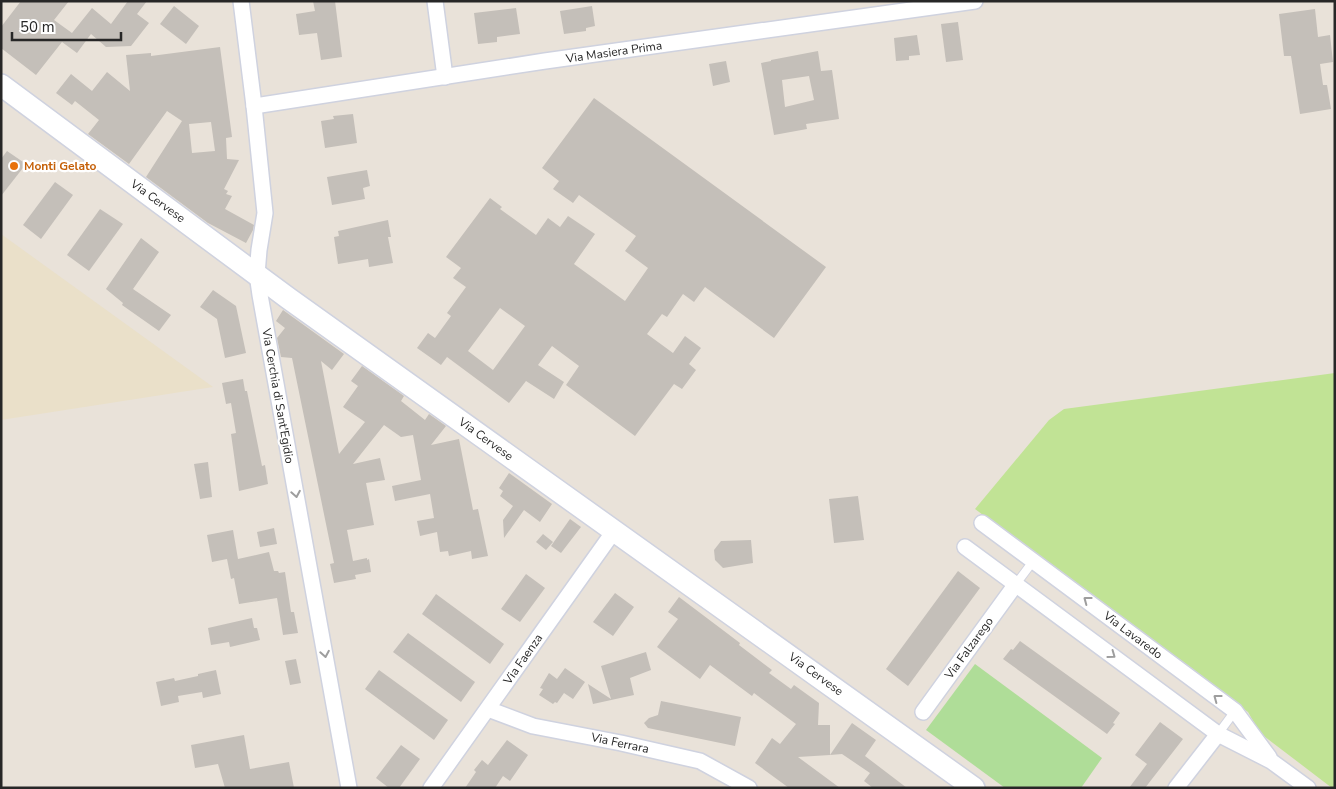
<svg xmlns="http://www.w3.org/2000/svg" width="1336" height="789" viewBox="0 0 1336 789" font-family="'Nunito Sans',sans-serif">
<rect width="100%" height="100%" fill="#e9e2d9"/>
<!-- education -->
<polygon fill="#eae0c9" points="1,234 213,387 1,420"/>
<!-- green -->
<polygon fill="#afdd98" points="975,664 1102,758 1081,788 1005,788 926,730"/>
<!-- pitch -->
<polygon fill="#c1e395" points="1335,373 1335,788 1332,788 1260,733 1248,712 975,509 1049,420 1064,409"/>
<!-- building -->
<g fill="#c4bfb9" fill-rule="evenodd">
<polygon points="21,1 69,1 54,20 72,33 92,8 111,24 128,1 147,1 137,14 149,23 131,46 106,47 91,34 77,53 62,42 36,75 1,48 1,27"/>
<polygon points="313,1 335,1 342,57 321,60 317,33 299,35 296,14 315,11"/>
<polygon points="174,6 199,26 186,44 160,24"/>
<polygon points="592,6 595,26 586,28 586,31 564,34 560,11"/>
<polygon points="516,8 520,34 497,37 497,42 478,44 474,13"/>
<polygon points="1315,9 1318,37 1330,35 1333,62 1320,64 1323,85 1327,85 1331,109 1300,114 1291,56 1284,56 1279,14"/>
<polygon points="958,22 963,60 946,62 941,24"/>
<polygon points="917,35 920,55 909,56 909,60 896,61 894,38"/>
<path d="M220,47L232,137L226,138L227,159L239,160L224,189L228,191L226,194L232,196L225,209L254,225L253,230L246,243L208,223L146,177L182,121L167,111L129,164L88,134L99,120L75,101L72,105L56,93L71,74L92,91L107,72L130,91L126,55L151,53V56ZM211,122L215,151L192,153L189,124Z"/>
<path d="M818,51L821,71L832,70L839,119L806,124L807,129L774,135L761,63L771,61V60ZM809,76L814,100L785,107L782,80Z"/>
<polygon points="726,61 730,82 713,86 709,64"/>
<path d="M594,98L826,267L774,338L705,287L694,302L683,294L667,317L662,314L647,334L673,353L685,336L701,348L689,364L696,370L682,389L674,384L635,436L566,385L579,366L552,346L538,365L564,382L554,399L526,381L509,403L447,357L441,365L417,348L428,333L435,338L451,316L447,313L466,287L453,278L461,268L446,257L490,198L502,207L500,209L536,235L548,218L560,227L568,216L595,234L574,264L625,301L648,268L625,251L636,236L579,195L573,203L553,189L559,181L542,168ZM500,308L525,326L493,370L468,351Z"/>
<polygon points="353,114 357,143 325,148 321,121 334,119 333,116"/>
<polygon points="7,151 26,164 1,196 1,159"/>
<polygon points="367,170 370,186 363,188 365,199 332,205 327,177"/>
<polygon points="55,182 73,195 41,239 23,225"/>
<polygon points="100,209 123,224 89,271 67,255"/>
<polygon points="388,220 391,237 388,237 393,263 369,267 368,259 338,264 334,237 339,236 338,231"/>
<polygon points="141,238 159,252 133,289 171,315 159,331 122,305 123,303 106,289"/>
<polygon points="213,290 236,306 246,353 225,358 217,319 200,307"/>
<polygon points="283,310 344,354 332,370 321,361 339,454 365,422 343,407 358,386 351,381 362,366 404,396 401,401 425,420 429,414 446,426 431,445 459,439 473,510 478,509 488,556 472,559 471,551 449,556 448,551 440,552 437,532 420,536 417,521 434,518 430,494 395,501 392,486 421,480 413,435 401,437 384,425 353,464 380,458 385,480 366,483 374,525 347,530 353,561 367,558 367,560 369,559 371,572 355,575 356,579 334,583 330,564 334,563 292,358 281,357 277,338 285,328 276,321"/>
<polygon points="243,379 245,391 247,391 262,466 265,465 268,484 239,491 231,434 236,433 231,403 226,404 222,383"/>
<polygon points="208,462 212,497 200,499 194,464"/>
<polygon points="509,473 552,504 540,522 524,510 504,538 503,520 513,506 500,496 503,491 499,488"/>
<polygon points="858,496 864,540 834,543 829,499"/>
<polygon points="570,519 581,527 561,553 551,546"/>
<polygon points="274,528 277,544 260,547 257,532"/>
<polygon points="233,530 238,559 269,552 274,571 278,571 279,573 285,572 291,612 294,612 298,633 283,635 277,598 239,604 234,578 231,579 227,559 212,562 207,535"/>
<polygon points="543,534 553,542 546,550 536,542"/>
<polygon points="751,540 753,563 723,568 715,560 714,550 721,541"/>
<polygon points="958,571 980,588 908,686 886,669"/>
<polygon points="526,574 545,588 520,622 501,609"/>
<polygon points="615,593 634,607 613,636 593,622"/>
<polygon points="436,594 504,644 490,664 422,614"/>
<polygon points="679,597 740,643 739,645 772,670 769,673 791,689 794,685 819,703 818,725 830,725 830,755 798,757 840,788 789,788 755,763 772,738 780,744 796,724 754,693 752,696 710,665 700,679 657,647 678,619 668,612"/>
<polygon points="252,618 254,628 257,628 260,640 230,647 229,642 211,645 208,628"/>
<polygon points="408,633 475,682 461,702 393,652"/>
<polygon points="1020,641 1120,713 1113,723 1115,724 1107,734 1003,659 1011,649 1013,650"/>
<polygon points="646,652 651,670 630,678 634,695 593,704 588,684 611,699 601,666"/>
<polygon points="296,659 301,683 290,685 285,661"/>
<polygon points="565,668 585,682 573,699 564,693 557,703 555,702 553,704 539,695 543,689 540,688 549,673 557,679"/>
<polygon points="216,670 221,694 203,698 202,692 178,696 179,702 161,706 156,682 174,678 175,681 198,676 198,674"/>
<polygon points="379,670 448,720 434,740 365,689"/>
<polygon points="661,701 741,717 735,746 648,728 644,723 649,718 658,715"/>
<polygon points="1160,722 1183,739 1145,788 1129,788 1147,764 1135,755"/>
<polygon points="852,723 876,740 865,756 907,788 873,788 864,781 870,773 842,754 830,755"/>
<polygon points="244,735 250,769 289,762 294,788 225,788 218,764 195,768 191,745"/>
<polygon points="507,740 528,755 510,781 503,776 495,788 465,788 476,772 474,770 482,760 488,765"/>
<polygon points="401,745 420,759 399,788 389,788 376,778"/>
</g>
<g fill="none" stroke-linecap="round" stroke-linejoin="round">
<defs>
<g id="service">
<polyline points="1016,584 1034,560"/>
<polyline points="1218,734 1235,711"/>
</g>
<g id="minor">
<polyline points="241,1 254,106 265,213 259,250 257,274 260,295 349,788"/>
<polyline points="435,1 445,77"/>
<polyline points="254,106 545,61 975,1"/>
<polyline points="982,523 1235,711 1269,757"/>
<polyline points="965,547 1218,734 1271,761 1308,788"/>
<polyline points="488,709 533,726 621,743 700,761 749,788"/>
<polyline points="923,712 1016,584"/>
<polyline points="431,788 614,531"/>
<polyline points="1176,788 1218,734"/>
</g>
<polyline id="secondary" points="1,85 288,298 974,788"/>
</defs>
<!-- service casing -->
<use href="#service" stroke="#cfd2df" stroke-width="10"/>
<!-- minor casing -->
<use href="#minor" stroke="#cfd2df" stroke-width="18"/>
<!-- secondary casing -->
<use href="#secondary" stroke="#cfd2df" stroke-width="24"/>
<!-- service -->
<use href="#service" stroke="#fff" stroke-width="8"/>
<!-- minor -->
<use href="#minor" stroke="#fff" stroke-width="15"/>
<!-- secondary -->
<use href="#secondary" stroke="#fff" stroke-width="21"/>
</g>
<!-- one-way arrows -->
<defs><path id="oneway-chevron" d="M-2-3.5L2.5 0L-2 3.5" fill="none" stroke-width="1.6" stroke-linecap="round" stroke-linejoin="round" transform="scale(1.25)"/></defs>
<g stroke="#9e9e9e">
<use href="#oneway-chevron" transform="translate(296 494) rotate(80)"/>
<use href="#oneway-chevron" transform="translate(1087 600) rotate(-143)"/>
<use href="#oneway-chevron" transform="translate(325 654) rotate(80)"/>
<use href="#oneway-chevron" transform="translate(1112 655) rotate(36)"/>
<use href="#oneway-chevron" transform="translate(1217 698) rotate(-143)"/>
</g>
<!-- markers -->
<circle fill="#e8710a" stroke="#fff" stroke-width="2" cx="14" cy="166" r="5"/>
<g text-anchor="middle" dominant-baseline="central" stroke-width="4.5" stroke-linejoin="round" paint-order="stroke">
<!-- street labels -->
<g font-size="12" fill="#272727" stroke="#fff">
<text transform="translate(614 52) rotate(-8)">Via Masiera Prima</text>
<text transform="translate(158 201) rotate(36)">Via Cervese</text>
<text transform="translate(278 396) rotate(80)">Via Cerchia di Sant'Egidio</text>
<text transform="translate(486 439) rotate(36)">Via Cervese</text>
<text transform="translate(1133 635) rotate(37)">Via Lavaredo</text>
<text transform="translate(969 648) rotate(-54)">Via Falzarego</text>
<text transform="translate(523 659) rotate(-55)">Via Faenza</text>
<text transform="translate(816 674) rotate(36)">Via Cervese</text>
<text transform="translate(620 743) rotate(12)">Via Ferrara</text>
</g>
<!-- food labels -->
<g font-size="12" font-weight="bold" fill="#c56008" stroke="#fff" text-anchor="start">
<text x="24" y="166">Monti Gelato</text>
</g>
</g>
<!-- border -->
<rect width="1336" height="789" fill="none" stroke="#272727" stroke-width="5"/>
<!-- scale -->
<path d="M12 32v8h109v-8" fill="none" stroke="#272727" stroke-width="2.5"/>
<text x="20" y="32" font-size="15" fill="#272727" stroke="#ffffff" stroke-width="4" paint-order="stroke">50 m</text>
</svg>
